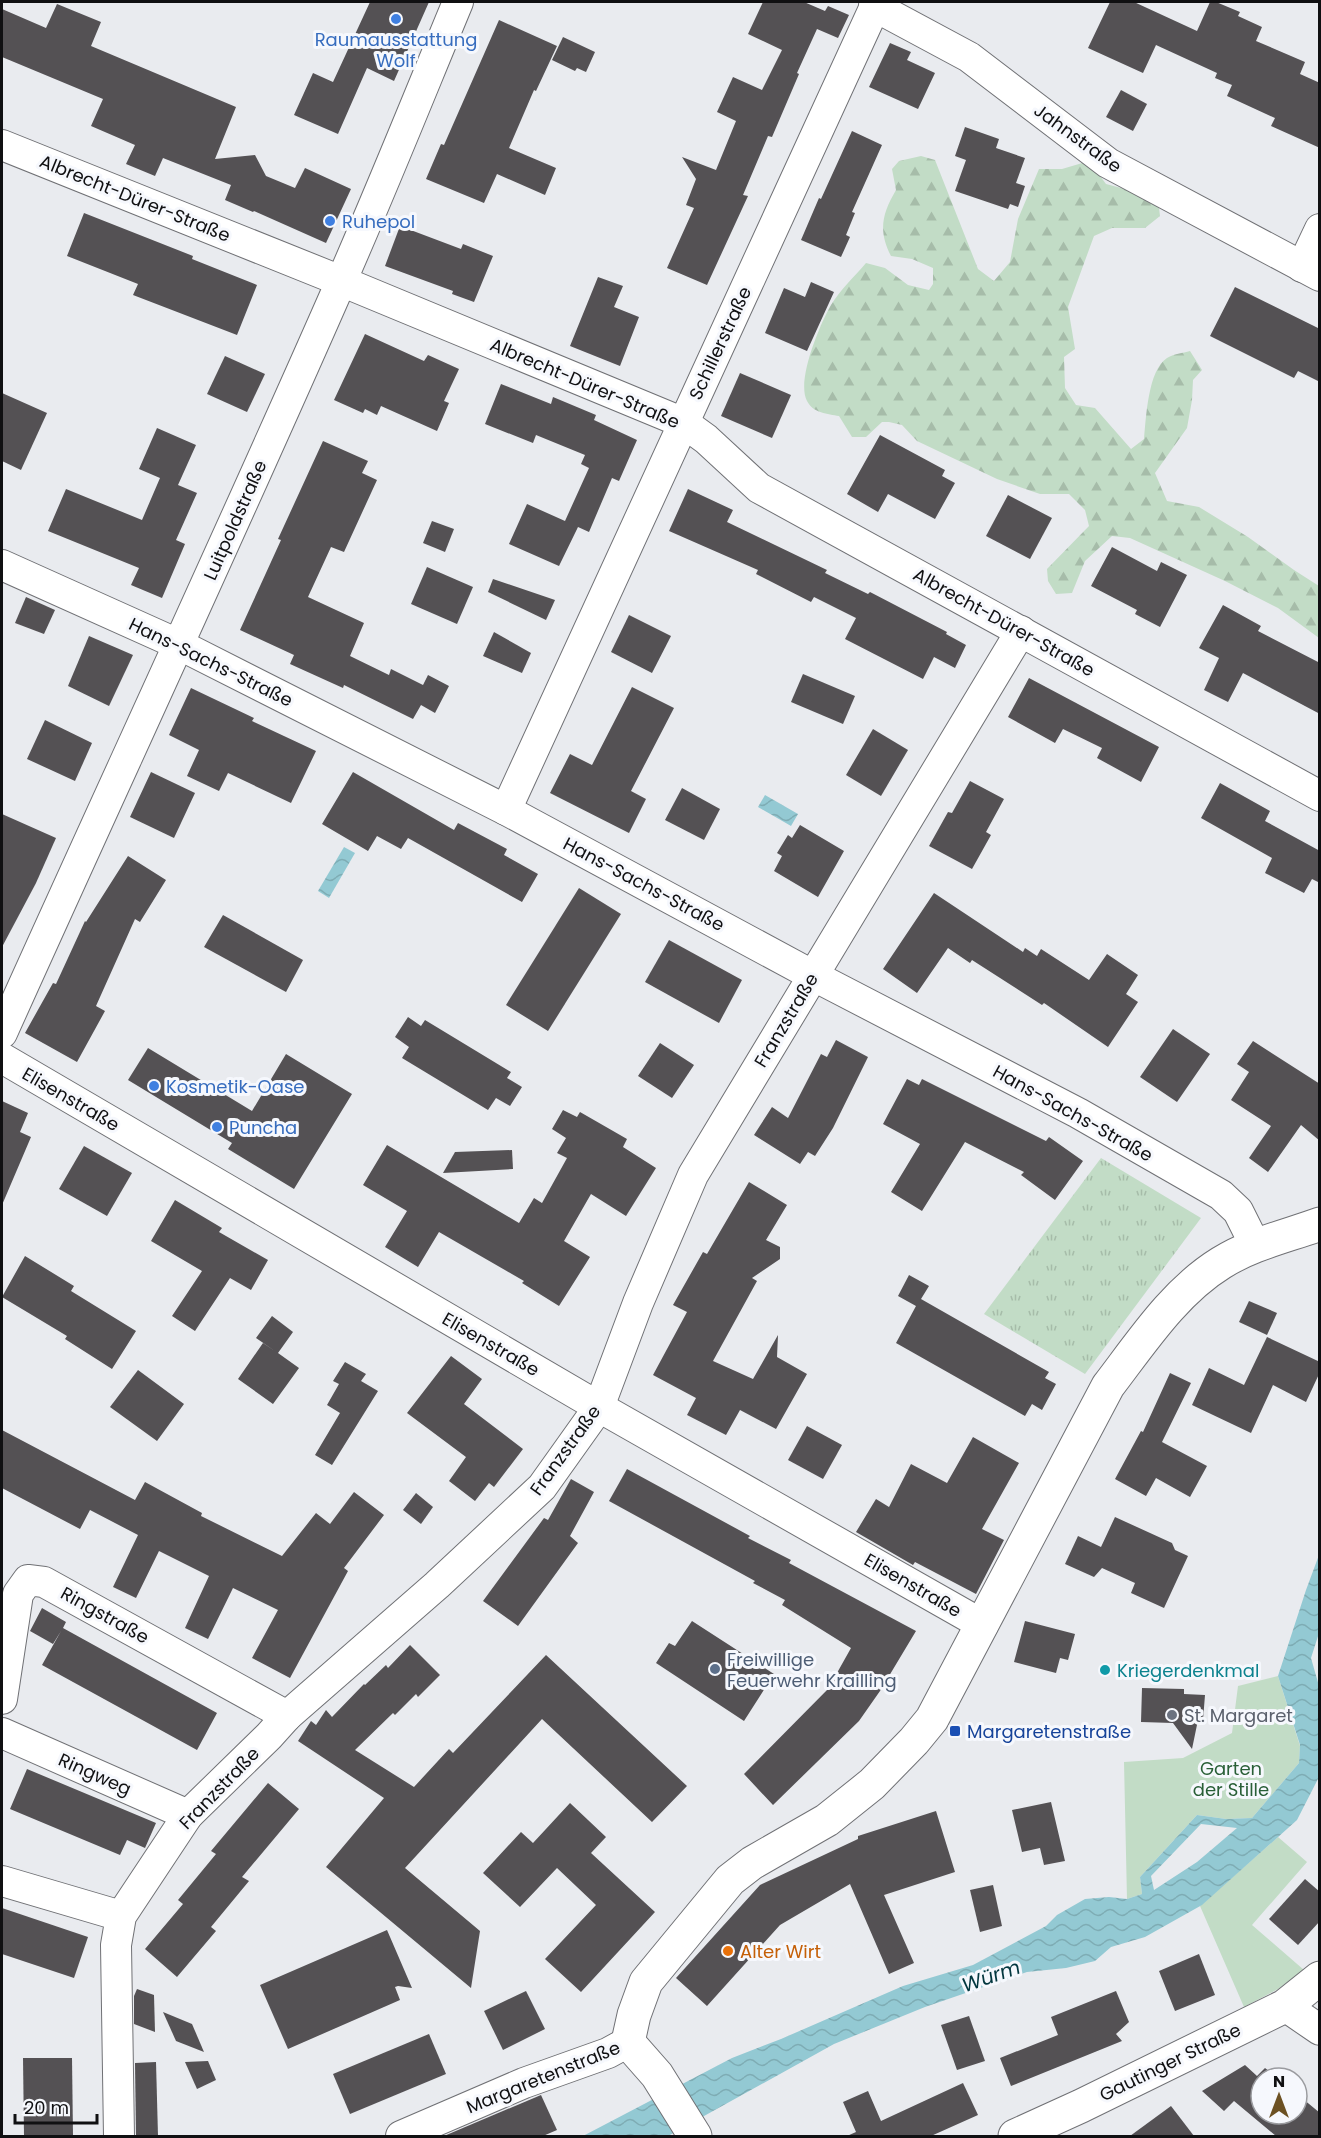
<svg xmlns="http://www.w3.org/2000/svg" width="1321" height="2138" viewBox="0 0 1321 2138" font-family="Poppins,sans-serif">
<defs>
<pattern id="grass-tufts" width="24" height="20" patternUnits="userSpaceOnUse" patternTransform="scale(1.5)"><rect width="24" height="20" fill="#c2dcc6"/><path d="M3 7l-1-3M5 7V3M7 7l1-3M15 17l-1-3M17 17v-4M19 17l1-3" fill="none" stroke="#a6bca9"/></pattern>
<pattern id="forest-firs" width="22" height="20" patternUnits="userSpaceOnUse" patternTransform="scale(1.5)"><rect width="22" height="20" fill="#c2dcc6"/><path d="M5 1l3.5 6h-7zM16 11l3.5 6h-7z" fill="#a6bca9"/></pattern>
<pattern id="water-waves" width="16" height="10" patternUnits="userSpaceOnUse" patternTransform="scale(1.5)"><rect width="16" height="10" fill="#93c9d3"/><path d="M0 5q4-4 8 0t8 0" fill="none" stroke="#7eacb4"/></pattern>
</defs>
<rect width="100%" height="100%" fill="#e9ebef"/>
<!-- grass -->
<polygon fill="url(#grass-tufts)" points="1101,1158 1201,1218 1085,1374 984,1314"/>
<!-- forest -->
<path fill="url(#forest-firs)" d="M921,156L935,160L978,269L994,281L1010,262L1018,219L1039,169H1062L1089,161L1106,184L1140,193L1158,200L1160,216L1145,228H1112L1094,236L1068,307L1075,349L1064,357L1065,388L1076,405L1095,408L1131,449L1144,439C1146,418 1148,370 1167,358C1173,354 1183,353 1190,351L1202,370L1193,380L1192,400L1187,428L1155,473L1167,501L1199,507L1248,537L1294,570L1319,586V638L1278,608L1225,581L1130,538L1112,536L1085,561L1072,593L1056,594L1048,581L1047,569L1089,526L1085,510L1069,494H1040L997,479L917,441L902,425L889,422H882L866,437H852L839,416C828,414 813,413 807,401C796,381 820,324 831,305C840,290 855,276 866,263L885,268L908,285L929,290L933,284V268L912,259L891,256C878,231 882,214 896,190L892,169L899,161Z"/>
<!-- green -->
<g fill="#c2dcc6">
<polygon points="1278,1676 1300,1746 1299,1763 1252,1818 1226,1819 1197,1815 1140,1877 1142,1894 1127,1899 1124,1762 1183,1758 1232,1733 1238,1686"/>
<polygon points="1278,1837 1307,1862 1252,1925 1304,1970 1278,1989 1244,2007 1200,1906"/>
</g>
<!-- water -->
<g fill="url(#water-waves)" fill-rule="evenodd">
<polygon points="765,795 798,814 791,826 758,807"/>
<polygon points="344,847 355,853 329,898 318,891"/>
<path d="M1319,1555V1633L1311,1658L1319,1686V1777L1297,1820L1202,1905L1145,1937L1111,1947L1095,1961L1066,1968L1027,1972L925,2007L834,2044L668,2136H583L732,2058L781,2039L903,1986L973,1965L1046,1926L1057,1915L1085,1899L1109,1897L1127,1899L1142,1894L1140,1877L1197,1815L1226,1819L1252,1818L1299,1763L1300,1745L1278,1676L1306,1590ZM1201,1824L1237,1828L1197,1862L1154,1890L1151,1876Z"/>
</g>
<!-- building -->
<g fill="#545154">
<polygon points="370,2 429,2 394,81 367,68 338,134 294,115 313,73 333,82"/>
<polygon points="763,2 804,2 825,11 828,6 849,15 838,38 817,29 797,73 799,74 772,137 768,136 743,195 748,196 707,285 667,268 694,208 686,205 696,179 682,157 716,170 736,121 717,112 733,77 762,90 782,50 748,34"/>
<polygon points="1110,2 1134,2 1197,31 1210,2 1216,2 1240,12 1238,16 1262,27 1256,41 1305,62 1300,74 1320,83 1320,148 1271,126 1275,118 1227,96 1232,85 1215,78 1217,73 1156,45 1143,73 1088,48"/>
<polygon points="57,4 101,22 91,46 236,107 215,159 255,155 266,176 295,188 305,168 351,189 326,243 254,211 253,212 225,200 231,185 163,158 155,176 126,164 135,145 91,126 103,99 2,57 2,9 46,28"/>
<polygon points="499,20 557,46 536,91 534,90 509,148 556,168 545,195 497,174 484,203 426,179 441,144 444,145"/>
<polygon points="563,37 595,52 586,72 577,68 575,71 552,60"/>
<polygon points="890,43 911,52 907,60 935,73 918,109 869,87"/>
<polygon points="1121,90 1147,104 1133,131 1106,117"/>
<polygon points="965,127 999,139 996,148 1025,158 1016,183 1025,186 1018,207 1010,204 1008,209 955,191 966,160 955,156"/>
<polygon points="852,131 882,145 852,212 855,213 846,235 850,237 841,257 801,240 819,198 821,199"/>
<polygon points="84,213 193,256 192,259 257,285 237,335 133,295 138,284 67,256"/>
<polygon points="400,226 461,249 463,244 493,256 474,302 452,294 453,291 385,266"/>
<polygon points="598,277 623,286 614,307 639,317 620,366 570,346"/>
<polygon points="811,282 834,292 807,351 765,333 784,288 805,297"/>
<polygon points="1235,287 1320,329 1320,382 1298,371 1294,378 1210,336"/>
<polygon points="365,334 424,361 428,355 459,369 444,401 449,403 437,431 381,406 377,415 365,409 363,413 334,400"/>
<polygon points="225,356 265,374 247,412 207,394"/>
<polygon points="740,373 791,395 772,438 721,416"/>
<polygon points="501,384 551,404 553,397 596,415 594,420 637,440 619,481 612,478 589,532 578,527 559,566 509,544 527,504 565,521 589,468 581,464 585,455 536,435 533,443 485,424"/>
<polygon points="2,393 47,413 21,470 2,461"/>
<polygon points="157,428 196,445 178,485 197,493 176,540 185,544 162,598 131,585 139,568 48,531 66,489 142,520 160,478 139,469"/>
<polygon points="880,435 945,470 942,476 955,483 935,519 888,494 878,512 847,494"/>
<polygon points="323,441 368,461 362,473 377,480 344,552 331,547 308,597 364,623 350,656 389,675 391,669 423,685 428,675 449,686 435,713 421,705 413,719 344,685 343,688 290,664 294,655 240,630 281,540 278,539"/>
<polygon points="688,489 733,510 727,522 827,570 825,573 868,594 870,592 947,632 946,634 966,645 955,668 934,657 923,679 845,639 856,618 814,597 811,602 756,574 758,570 669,531"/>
<polygon points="1008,495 1052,518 1030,559 986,536"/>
<polygon points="432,521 454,529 445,552 423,543"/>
<polygon points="1112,547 1157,571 1161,562 1187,575 1160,627 1135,614 1137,610 1091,586"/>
<polygon points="427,567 473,587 457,624 411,604"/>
<polygon points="493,579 555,600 546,620 488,592"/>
<polygon points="26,597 55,610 44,634 15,623"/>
<polygon points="1223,605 1261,626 1258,631 1320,663 1320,714 1243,673 1228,702 1204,690 1219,658 1199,648"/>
<polygon points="629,615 671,636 652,673 611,652"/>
<polygon points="494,632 531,653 522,673 483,656"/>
<polygon points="89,636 133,655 109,706 68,686"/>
<polygon points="803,674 855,696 843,724 791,702"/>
<polygon points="1029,678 1159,747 1141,782 1097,758 1102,748 1063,729 1055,743 1008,717"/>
<polygon points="632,687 674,708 631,791 646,799 629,833 550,793 570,754 592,765"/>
<polygon points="191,688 254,718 252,721 316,751 291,803 228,773 219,791 187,776 199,750 169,735"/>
<polygon points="45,720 92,743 75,781 27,759"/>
<polygon points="873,729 908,750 881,796 846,775"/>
<polygon points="151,772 195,793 174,838 130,817"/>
<polygon points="353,772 454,830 458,823 507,849 504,855 538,874 522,902 408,838 401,849 377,836 368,851 322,824"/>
<polygon points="970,781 1004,799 986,832 991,835 972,869 929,846 948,812 952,813"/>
<polygon points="1220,783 1270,811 1265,821 1320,851 1320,883 1312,879 1304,893 1265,873 1272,858 1201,818"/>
<polygon points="682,788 720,809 704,840 665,820"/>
<polygon points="2,814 56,838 36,883 2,947"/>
<polygon points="800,825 844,851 818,897 774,871 782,856 777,853 788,835 792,838"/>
<polygon points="128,856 166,880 140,922 135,919 96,1006 105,1011 77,1062 25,1033 53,983 56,984 85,921 86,922"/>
<polygon points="579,888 621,914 548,1031 506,1005"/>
<polygon points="934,893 1023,952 1025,948 1037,956 1041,949 1089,980 1107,954 1138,975 1126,994 1138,1002 1108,1047 1044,1003 1042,1005 972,960 970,963 948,948 917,993 883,969"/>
<polygon points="223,915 303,960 286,992 204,947"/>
<polygon points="669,940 742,980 719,1023 645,982"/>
<polygon points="408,1017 421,1026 425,1020 511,1072 507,1078 522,1087 510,1106 496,1098 488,1110 402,1058 409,1047 395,1037"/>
<polygon points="1173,1029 1210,1054 1177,1102 1140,1077"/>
<polygon points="836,1040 868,1057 833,1128 815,1156 808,1152 800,1164 754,1135 772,1107 788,1118 821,1054 827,1057"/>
<polygon points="1253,1041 1320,1084 1320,1141 1301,1125 1268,1172 1249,1158 1271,1126 1231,1100 1249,1072 1237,1064"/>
<polygon points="660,1043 694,1065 672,1098 638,1076"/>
<polygon points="148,1048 252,1111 286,1054 352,1094 294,1189 228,1149 232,1143 128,1080"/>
<polygon points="907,1079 919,1085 922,1079 1046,1141 1049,1137 1083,1161 1055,1200 1021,1175 1024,1172 965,1142 922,1211 891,1192 920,1144 883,1124"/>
<polygon points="2,1101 28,1113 20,1132 31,1137 2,1205"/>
<polygon points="563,1110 577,1117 580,1112 627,1139 623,1147 656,1168 626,1216 591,1194 564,1241 590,1257 559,1306 522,1283 524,1281 439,1232 418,1267 385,1247 407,1211 363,1185 387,1145 519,1223 534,1198 542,1203 567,1158 557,1153 566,1138 552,1129"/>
<polygon points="84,1146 132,1173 107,1216 59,1189"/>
<polygon points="512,1150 513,1169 443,1173 455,1152"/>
<polygon points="749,1182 787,1205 766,1240 780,1247 780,1259 752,1278 757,1281 713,1361 753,1379 778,1335 777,1357 807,1374 776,1429 740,1410 726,1435 687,1415 696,1398 653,1375 687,1312 673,1305 703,1252 707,1254"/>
<polygon points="175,1200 222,1228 219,1232 268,1260 251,1290 230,1278 195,1331 172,1316 202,1271 151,1241"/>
<polygon points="25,1256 74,1286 71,1291 136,1331 112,1369 65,1339 67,1336 2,1297"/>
<polygon points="909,1275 929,1286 921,1299 1049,1372 1045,1378 1056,1384 1042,1410 1032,1404 1025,1416 896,1343 916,1306 898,1296"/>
<polygon points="1249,1301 1277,1313 1267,1335 1239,1322"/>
<polygon points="272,1316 293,1332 278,1353 299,1368 273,1404 238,1379 263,1343 275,1351 256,1338"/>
<polygon points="1267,1337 1320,1362 1320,1372 1306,1402 1273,1385 1251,1433 1192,1405 1209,1368 1244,1385"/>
<polygon points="451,1356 482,1379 464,1404 523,1449 494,1487 489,1483 475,1501 449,1481 466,1457 407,1413"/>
<polygon points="345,1362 366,1374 361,1381 378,1391 332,1465 315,1455 340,1413 327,1405 339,1384 333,1381"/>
<polygon points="138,1370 184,1404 157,1441 110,1407"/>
<polygon points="1170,1373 1191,1383 1162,1442 1207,1466 1190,1497 1156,1478 1146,1496 1115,1479 1141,1431 1143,1432"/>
<polygon points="807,1426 842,1445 823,1479 788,1460"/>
<polygon points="2,1430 135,1500 145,1482 202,1513 201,1516 282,1556 316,1513 330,1524 354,1492 384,1515 344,1568 348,1571 290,1678 252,1658 278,1610 233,1588 208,1639 185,1628 209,1576 159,1551 136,1598 113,1587 138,1535 90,1510 80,1529 2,1488"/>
<polygon points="973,1437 1019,1463 982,1529 1004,1540 976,1594 915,1562 913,1565 856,1532 876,1499 889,1507 911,1464 947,1483"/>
<polygon points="627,1469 750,1536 748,1538 791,1560 789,1563 916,1631 880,1691 859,1721 773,1805 744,1774 828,1689 851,1648 782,1605 785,1600 753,1583 755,1581 609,1501"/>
<polygon points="571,1479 594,1492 570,1536 578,1543 518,1626 483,1601 544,1518 548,1520"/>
<polygon points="416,1493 433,1507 421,1524 403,1510"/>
<polygon points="1115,1517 1172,1543 1175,1550 1188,1556 1164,1608 1131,1593 1135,1583 1102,1568 1094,1577 1065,1564 1078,1536 1101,1547"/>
<polygon points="42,1608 66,1622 63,1628 217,1713 197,1750 42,1665 61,1631 53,1644 30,1631"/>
<polygon points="692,1621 774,1674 744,1721 656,1663 669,1643 675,1646"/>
<polygon points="1025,1621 1075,1634 1068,1660 1060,1658 1056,1673 1014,1662"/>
<polygon points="410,1645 440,1675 418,1697 416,1694 395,1715 393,1713 355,1750 414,1787 449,1749 453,1753 546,1655 687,1786 652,1822 542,1719 405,1868 480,1931 471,1988 326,1867 384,1798 298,1741 311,1721 316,1725 326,1710 332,1717 364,1684 365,1685 386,1665 388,1668"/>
<polygon points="1142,1688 1184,1689 1184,1694 1205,1695 1203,1720 1198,1720 1192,1749 1173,1723 1141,1722"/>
<polygon points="27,1769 156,1823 145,1848 127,1840 120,1855 10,1809"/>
<polygon points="268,1783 299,1809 242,1877 249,1881 211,1927 216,1931 177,1977 145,1949 183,1904 178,1900 216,1854 211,1851"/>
<polygon points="1051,1802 1065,1861 1044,1865 1040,1848 1022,1852 1012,1810"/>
<polygon points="570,1803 606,1837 591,1853 655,1912 581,1992 545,1959 596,1905 557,1868 520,1907 483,1873 521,1832 533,1843"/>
<polygon points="936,1811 955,1872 884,1895 914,1963 889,1974 850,1884 780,1925 707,2006 676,1978 760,1885 858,1839 858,1836"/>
<polygon points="1305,1879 1320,1892 1320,1921 1298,1945 1269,1919"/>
<polygon points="993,1885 1002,1926 980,1932 970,1890"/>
<polygon points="2,1908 88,1937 74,1978 2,1954"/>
<polygon points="387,1930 412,1988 398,1986 395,1987 400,2000 288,2049 260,1985"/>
<polygon points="1199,1954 1215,1995 1175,2011 1159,1971"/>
<polygon points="137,1989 154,1995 155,2032 134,2024 134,1996"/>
<polygon points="526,1991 545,2029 503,2050 484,2011"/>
<polygon points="1116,1991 1129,2022 1116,2034 1122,2041 1011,2086 1000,2058 1058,2035 1051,2017"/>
<polygon points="163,2012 192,2024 204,2052 176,2041"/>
<polygon points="969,2016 985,2061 957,2070 941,2025"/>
<polygon points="429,2034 446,2074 350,2114 333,2074"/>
<polygon points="23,2058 72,2058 73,2136 24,2136"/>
<polygon points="208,2061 216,2080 197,2089 185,2062"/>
<polygon points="156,2062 158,2136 136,2136 135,2063"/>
<polygon points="1245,2065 1257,2076 1265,2068 1278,2078 1261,2078 1261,2114 1297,2114 1297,2094 1320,2113 1320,2136 1276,2136 1234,2101 1224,2111 1202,2091"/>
<polygon points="963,2083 978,2115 931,2136 847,2136 856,2132 843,2102 868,2091 881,2121"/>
<polygon points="541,2095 557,2130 543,2136 444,2136"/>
<polygon points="1171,2106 1194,2136 1130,2136"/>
</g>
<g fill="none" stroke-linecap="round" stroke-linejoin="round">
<defs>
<g id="street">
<polyline points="874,6 969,57 1108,163 1320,276"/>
<polyline points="2,145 341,281 684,423 706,439 759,488 1320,796"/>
<polyline points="1302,267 1320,229"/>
<polyline points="2,565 180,645 506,810 812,975 1078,1113 1221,1195 1238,1211 1255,1245"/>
<polyline points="506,810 877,2"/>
<path d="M2,1033C114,784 230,535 340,284C381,191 419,96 458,2"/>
<polyline points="2,1058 599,1407 983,1625"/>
<polyline points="2,1699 18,1594 28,1580 44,1582 287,1716"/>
<polyline points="2,1733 188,1815"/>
<polyline points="2,1881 121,1916"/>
<polyline points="1285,2006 1320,2030"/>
<polyline points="119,2136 116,1945 121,1916 188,1815 269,1736 287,1716 437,1585 542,1487 599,1407 638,1303 693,1175 1021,631"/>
<polyline points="401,2136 524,2083 608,2053 628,2042"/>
</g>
<g id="secondary">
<path d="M695,2136L657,2075L628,2042L634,2015L646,1982L730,1880L752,1863L827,1820L872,1784L914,1741L932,1719L1108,1386C1141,1343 1174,1292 1221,1263C1251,1244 1287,1236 1320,1224"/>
<polyline points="1015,2136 1081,2106 1285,2006 1320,1978"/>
</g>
</defs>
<!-- street casing -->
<use href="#street" stroke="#707175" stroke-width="32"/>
<!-- secondary casing -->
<use href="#secondary" stroke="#707175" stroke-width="35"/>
<!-- street -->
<use href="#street" stroke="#fff" stroke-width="30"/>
<!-- secondary -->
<use href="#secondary" stroke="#fff" stroke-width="33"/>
</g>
<!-- markers -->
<g fill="#3f7fe0" stroke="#f6f8fd" stroke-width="2">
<circle cx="396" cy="19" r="6"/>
<circle cx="330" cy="221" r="6"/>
<circle cx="154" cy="1086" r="6"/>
<circle cx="217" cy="1127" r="6"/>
</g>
<circle fill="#5c6f8a" stroke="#f6f8fd" stroke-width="2" cx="715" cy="1669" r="6"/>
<circle fill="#0f9aa8" stroke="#f6f8fd" stroke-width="2" cx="1105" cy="1670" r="6"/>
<circle fill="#6b7280" stroke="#f6f8fd" stroke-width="2" cx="1172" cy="1715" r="6"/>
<rect fill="#1a4fb4" stroke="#f6f8fd" stroke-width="2" x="949" y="1725" width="12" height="12" rx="3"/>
<circle fill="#e8710a" stroke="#f6f8fd" stroke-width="2" cx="728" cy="1951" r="6"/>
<g text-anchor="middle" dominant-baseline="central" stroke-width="6" stroke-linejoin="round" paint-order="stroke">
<!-- shop labels -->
<g font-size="18" fill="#366cbe" stroke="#f6f8fd" text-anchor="start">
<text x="396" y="39" text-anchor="middle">Raumausstattung<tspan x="396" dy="21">Wolf</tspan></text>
<text x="342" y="221">Ruhepol</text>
<text x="166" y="1086">Kosmetik-Oase</text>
<text x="229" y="1127">Puncha</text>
</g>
<!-- street labels -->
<g font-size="18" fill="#101012" stroke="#f6f8fd">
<text transform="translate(1078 138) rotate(36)">Jahnstraße</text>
<text transform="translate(135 198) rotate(22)">Albrecht-Dürer-Straße</text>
<text transform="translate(720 343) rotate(-65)">Schillerstraße</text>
<text transform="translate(585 383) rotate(23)">Albrecht-Dürer-Straße</text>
<text transform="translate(235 520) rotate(-66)">Luitpoldstraße</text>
<text transform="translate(1004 622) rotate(29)">Albrecht-Dürer-Straße</text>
<text transform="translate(211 662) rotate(26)">Hans-Sachs-Straße</text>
<text transform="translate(644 884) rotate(28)">Hans-Sachs-Straße</text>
<text transform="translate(786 1020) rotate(-59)">Franzstraße</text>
<text transform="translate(71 1099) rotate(30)">Elisenstraße</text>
<text transform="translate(1073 1113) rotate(29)">Hans-Sachs-Straße</text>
<text transform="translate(491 1344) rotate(30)">Elisenstraße</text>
<text transform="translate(565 1450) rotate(-54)">Franzstraße</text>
<text transform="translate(913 1585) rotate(30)">Elisenstraße</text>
<text transform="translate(105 1615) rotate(29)">Ringstraße</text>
<text transform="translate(95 1774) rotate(24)">Ringweg</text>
<text transform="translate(219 1788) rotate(-46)">Franzstraße</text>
<text transform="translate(1170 2062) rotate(-26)">Gautinger Straße</text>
<text transform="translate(543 2077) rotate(-22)">Margaretenstraße</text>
</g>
<!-- service labels -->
<g font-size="18" fill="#4e5e75" stroke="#f6f8fd" text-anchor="start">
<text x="727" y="1659">Freiwillige<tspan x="727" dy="21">Feuerwehr Krailling</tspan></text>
</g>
<!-- culture labels -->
<g font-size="18" fill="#0d838f" stroke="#f6f8fd" text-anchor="start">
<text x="1117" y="1670">Kriegerdenkmal</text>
</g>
<!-- worship labels -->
<g font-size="18" fill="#5b616d" stroke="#f6f8fd" text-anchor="start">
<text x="1184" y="1715">St. Margaret</text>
</g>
<!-- transit labels -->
<g font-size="18" fill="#164399" stroke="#f6f8fd" text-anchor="start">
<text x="967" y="1731">Margaretenstraße</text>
</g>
<!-- park labels -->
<g font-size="18" fill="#295f37" stroke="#f6f8fd">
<text x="1231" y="1768">Garten<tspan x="1231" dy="21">der Stille</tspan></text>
</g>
<!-- food labels -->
<g font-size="18" fill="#c56008" stroke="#f6f8fd" text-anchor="start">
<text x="740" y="1951">Alter Wirt</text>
</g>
<!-- water labels -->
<g font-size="20" font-style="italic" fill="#03373f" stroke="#f6f8fd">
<text transform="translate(991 1976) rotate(-19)">Würm</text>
</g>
</g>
<!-- border -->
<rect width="1321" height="2138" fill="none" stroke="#101012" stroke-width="6"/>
<!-- north arrow -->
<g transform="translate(1279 2096)"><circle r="28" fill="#f6f8fd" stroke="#9a9b9f" stroke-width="1.5"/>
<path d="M0-4.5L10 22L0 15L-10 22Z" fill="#6c5123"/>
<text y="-9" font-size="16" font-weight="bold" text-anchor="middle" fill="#101012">N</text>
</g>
<!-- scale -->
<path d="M15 2114v9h82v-9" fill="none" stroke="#101012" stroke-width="3"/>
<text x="24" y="2114" font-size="18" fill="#101012" stroke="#f6f8fd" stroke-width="4.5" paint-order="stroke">20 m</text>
</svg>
